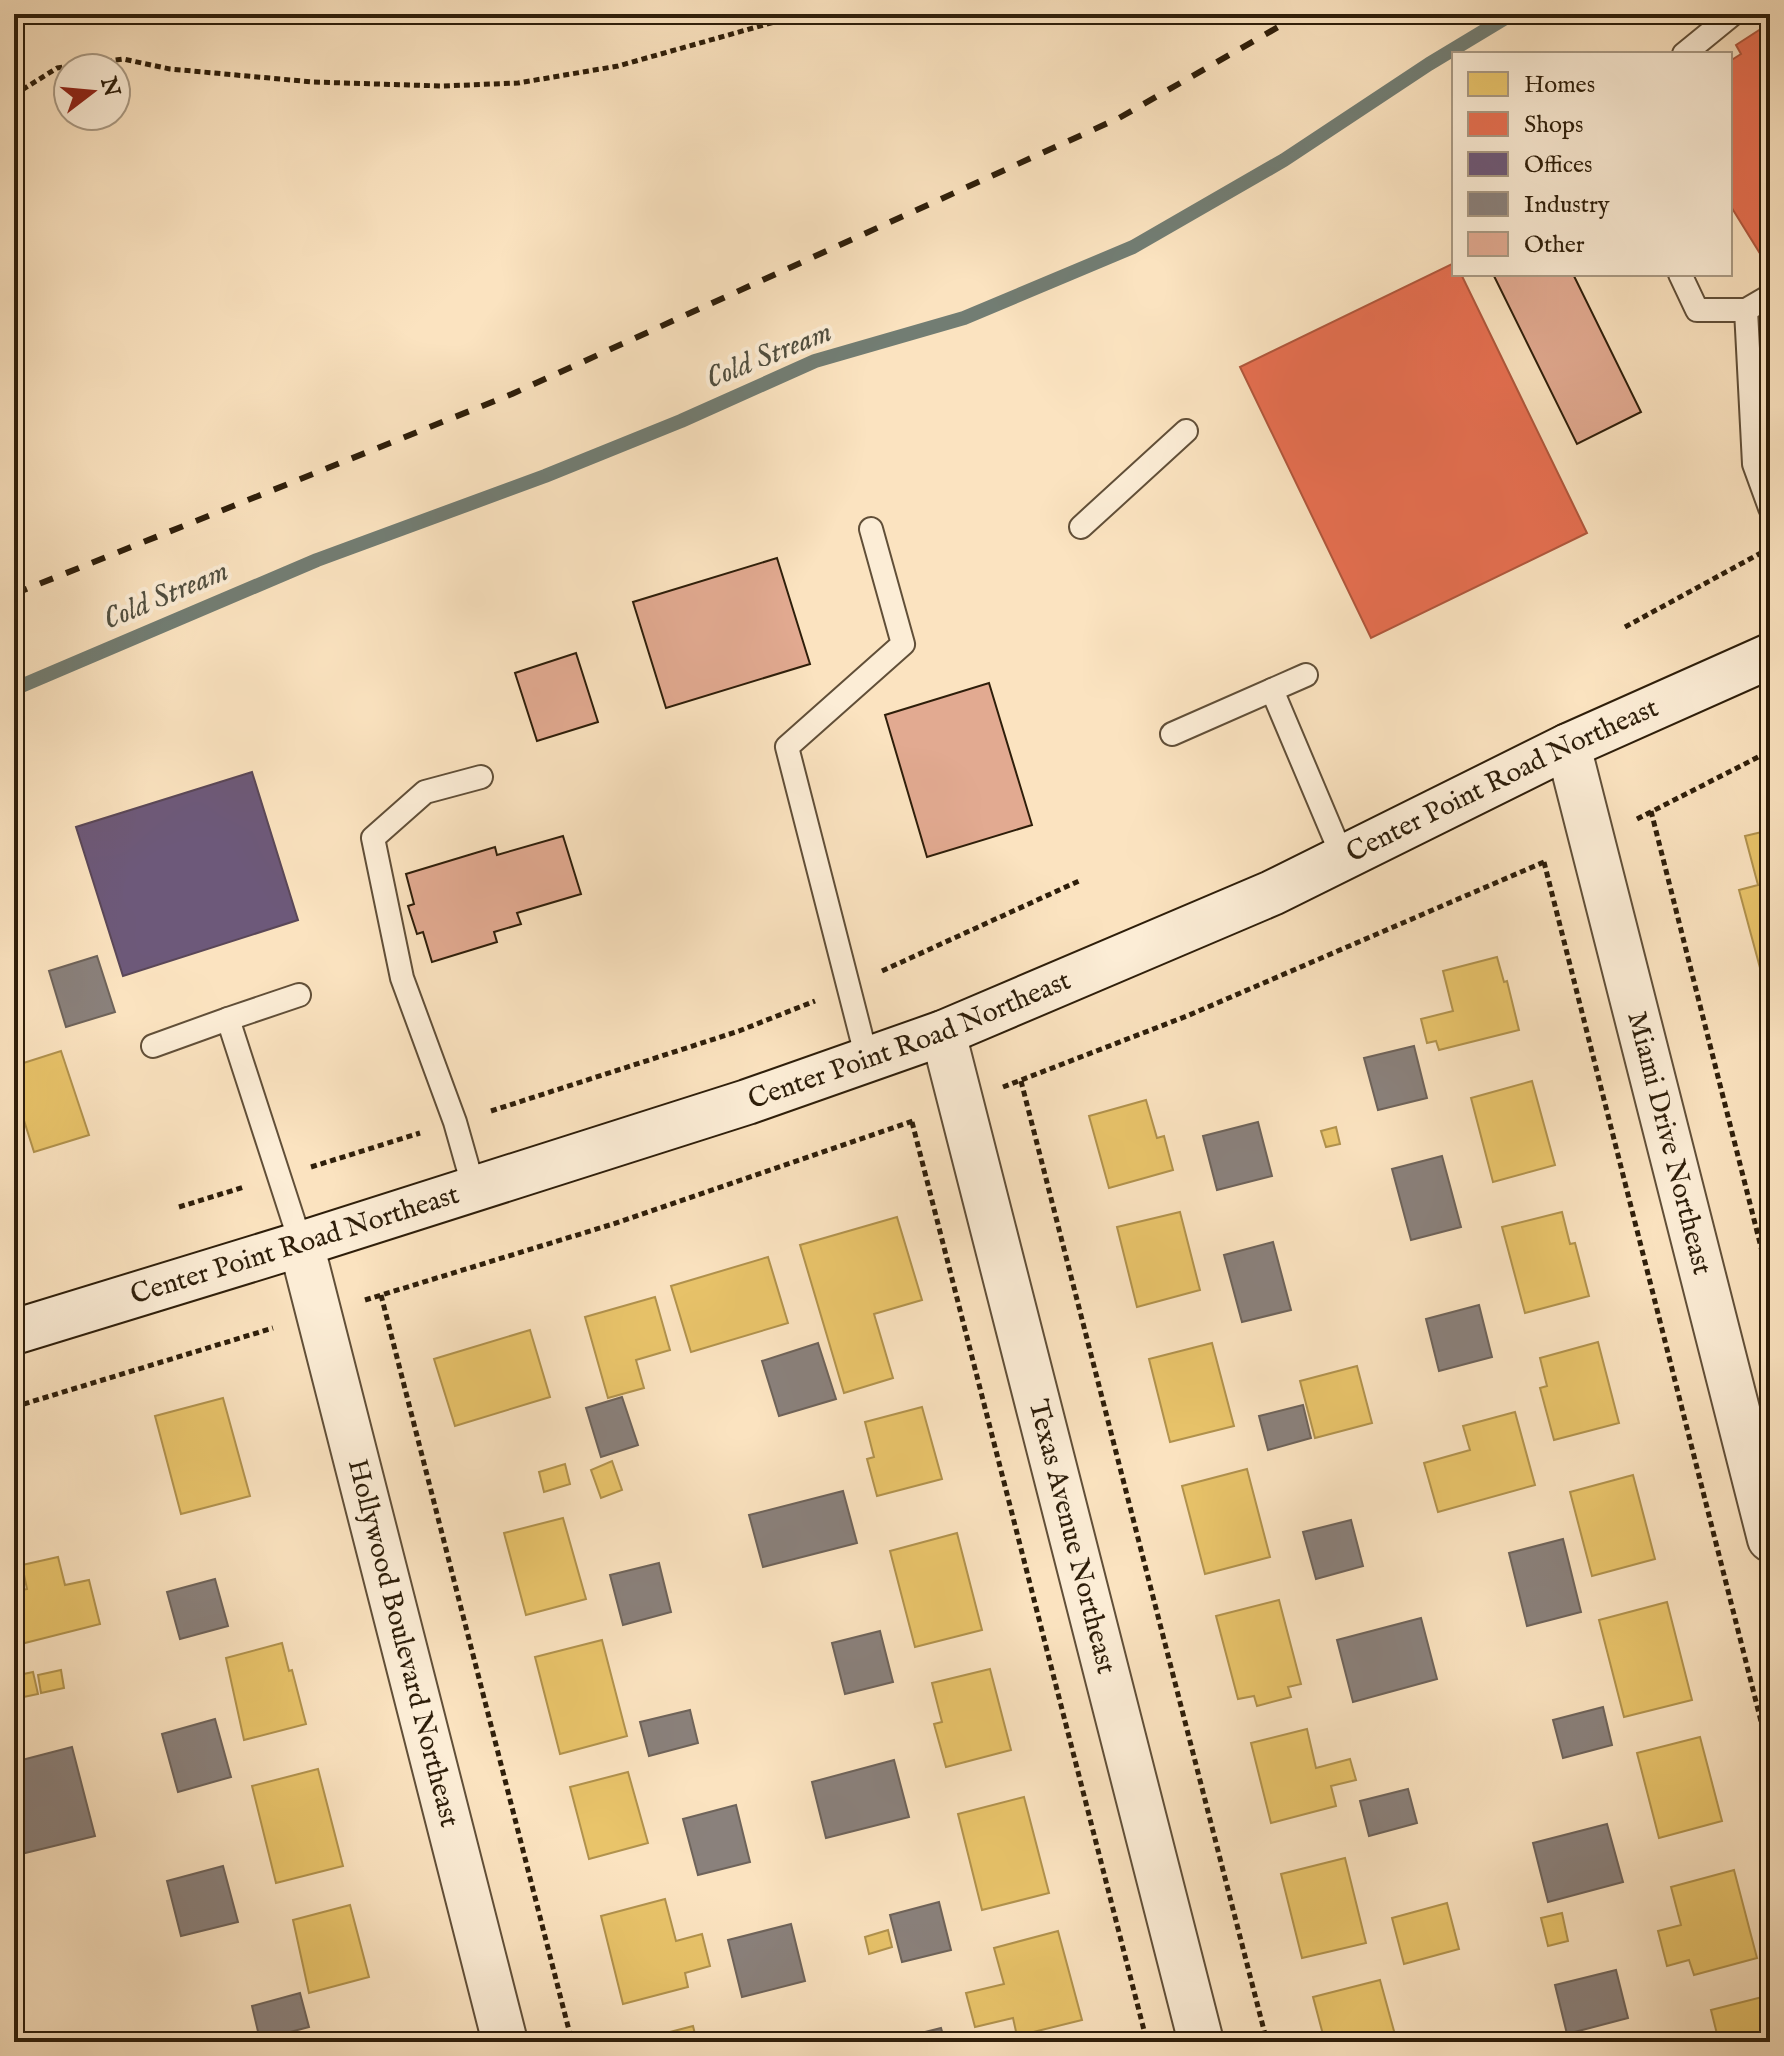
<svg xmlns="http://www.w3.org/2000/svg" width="1784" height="2056" viewBox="0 0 1784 2056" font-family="'IM FELL English',serif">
<rect width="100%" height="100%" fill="#fbe3c0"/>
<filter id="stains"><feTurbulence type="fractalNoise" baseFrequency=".0025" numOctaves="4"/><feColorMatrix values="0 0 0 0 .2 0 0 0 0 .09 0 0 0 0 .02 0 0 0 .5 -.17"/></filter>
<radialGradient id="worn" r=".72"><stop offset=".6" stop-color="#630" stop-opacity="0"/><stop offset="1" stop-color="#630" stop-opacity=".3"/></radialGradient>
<!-- homes -->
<g fill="#e9c46a" stroke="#b1924d" stroke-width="2">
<polygon points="1770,830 1770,989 1766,990 1739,890 1758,885 1745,836"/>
<polygon points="1497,957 1504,982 1507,981 1519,1030 1439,1050 1436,1041 1427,1043 1421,1019 1453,1011 1443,971"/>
<polygon points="61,1051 89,1135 34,1152 14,1089 14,1066"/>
<polygon points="1532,1081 1555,1165 1493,1182 1471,1098"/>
<polygon points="1146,1100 1157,1138 1164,1136 1173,1170 1109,1188 1089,1116"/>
<polygon points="1336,1127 1340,1144 1326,1147 1321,1131"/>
<polygon points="1180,1212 1200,1290 1137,1307 1117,1227"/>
<polygon points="1562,1212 1570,1244 1575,1243 1589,1296 1525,1313 1502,1227"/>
<polygon points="897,1217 922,1300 874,1314 893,1378 844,1393 800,1245"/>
<polygon points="768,1257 788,1323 691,1352 671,1286"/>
<polygon points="655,1297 670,1350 636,1360 644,1388 608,1398 585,1317"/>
<polygon points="530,1330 550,1397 455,1426 434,1359"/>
<polygon points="1598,1342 1619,1423 1554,1440 1540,1388 1547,1386 1540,1358"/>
<polygon points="1212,1343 1234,1426 1170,1442 1149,1359"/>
<polygon points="1357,1366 1372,1423 1315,1438 1300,1381"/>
<polygon points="223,1398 250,1496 181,1514 155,1416"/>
<polygon points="922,1407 942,1479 877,1496 867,1459 874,1457 865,1422"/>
<polygon points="1515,1412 1535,1485 1438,1512 1424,1463 1470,1450 1463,1426"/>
<polygon points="612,1461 622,1490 601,1498 591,1470"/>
<polygon points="565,1464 570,1484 544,1492 539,1472"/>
<polygon points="1247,1469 1270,1557 1205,1574 1182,1486"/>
<polygon points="1633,1475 1655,1559 1592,1576 1570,1492"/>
<polygon points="563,1518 586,1599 526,1615 504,1533"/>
<polygon points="957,1533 982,1630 915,1647 890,1551"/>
<polygon points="58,1557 65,1585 89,1580 100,1624 17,1645 14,1633 14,1592 27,1589 22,1565"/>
<polygon points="1279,1600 1301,1684 1288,1687 1291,1697 1257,1706 1254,1696 1238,1699 1216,1616"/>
<polygon points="1667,1602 1692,1700 1624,1717 1599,1620"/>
<polygon points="602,1640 627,1736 560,1754 535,1657"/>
<polygon points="282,1643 289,1671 292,1670 306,1724 244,1740 226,1658"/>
<polygon points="990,1669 1011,1750 946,1767 934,1724 942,1722 932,1683"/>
<polygon points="61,1670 64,1688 41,1693 38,1675"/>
<polygon points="33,1672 38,1694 14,1699 14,1676"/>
<polygon points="1307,1729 1316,1768 1350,1759 1356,1780 1331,1786 1336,1806 1271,1823 1251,1743"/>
<polygon points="1700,1737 1722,1821 1659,1838 1637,1753"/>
<polygon points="318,1769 343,1866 276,1883 252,1786"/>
<polygon points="628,1772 648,1843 589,1859 570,1787"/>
<polygon points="1024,1797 1049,1893 982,1910 958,1814"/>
<polygon points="1345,1858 1366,1943 1302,1958 1281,1874"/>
<polygon points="1734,1870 1757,1958 1694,1975 1689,1960 1667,1966 1658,1931 1681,1925 1671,1887"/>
<polygon points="665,1899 676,1941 702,1934 710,1966 685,1973 688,1987 623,2004 601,1916"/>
<polygon points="1447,1903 1459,1949 1404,1964 1392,1918"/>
<polygon points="350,1905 369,1977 309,1993 293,1920"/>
<polygon points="1562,1913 1568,1941 1548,1946 1541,1918"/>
<polygon points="888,1930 892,1947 869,1954 865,1937"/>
<polygon points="1058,1931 1082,2020 1017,2036 1013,2018 975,2027 966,1993 1004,1984 994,1948"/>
<polygon points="1380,1980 1397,2042 1325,2042 1313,1997"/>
<polygon points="1770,1995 1770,2042 1719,2042 1711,2010"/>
<polygon points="693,2026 697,2042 636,2042 635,2041"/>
</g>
<!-- shops -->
<g fill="#e76f51" stroke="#b0573c" stroke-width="2">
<polygon points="1770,23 1770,256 1764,260 1730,205 1730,61 1741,54 1736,45"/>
<polygon points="1454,263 1454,274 1461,274 1587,533 1371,638 1240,367"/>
</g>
<!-- offices -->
<polygon fill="#6d597a" stroke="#5a4758" stroke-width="2" points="252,772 298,920 123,976 76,827"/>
<!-- industry -->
<g fill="#8a817c" stroke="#6e635a" stroke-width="2">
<polygon points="97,956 115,1012 66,1027 49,971"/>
<polygon points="1414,1046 1427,1098 1378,1110 1364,1058"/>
<polygon points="1258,1122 1272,1176 1217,1190 1203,1136"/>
<polygon points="1442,1156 1461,1227 1411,1240 1392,1169"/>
<polygon points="1273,1242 1291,1310 1242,1322 1224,1255"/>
<polygon points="1479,1305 1492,1357 1439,1371 1426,1319"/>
<polygon points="818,1343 836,1399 779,1416 762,1361"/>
<polygon points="622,1397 638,1445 601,1457 586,1408"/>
<polygon points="1303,1405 1311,1438 1268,1450 1259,1416"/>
<polygon points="843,1491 857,1543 763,1567 749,1515"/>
<polygon points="1351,1520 1363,1566 1316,1579 1303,1532"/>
<polygon points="1563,1539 1581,1612 1527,1626 1509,1553"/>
<polygon points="659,1563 671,1612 623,1625 610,1575"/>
<polygon points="215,1579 228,1626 180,1639 167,1592"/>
<polygon points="1421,1618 1437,1679 1353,1702 1337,1640"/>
<polygon points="880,1631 893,1682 845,1694 832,1643"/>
<polygon points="1603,1707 1612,1745 1563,1758 1553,1720"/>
<polygon points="690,1710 698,1743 649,1756 640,1722"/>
<polygon points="215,1719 231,1777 178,1792 162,1734"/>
<polygon points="72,1747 95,1836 17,1855 14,1842 14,1762"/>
<polygon points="894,1760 909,1817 826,1838 812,1782"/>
<polygon points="1408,1789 1417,1823 1369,1836 1360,1801"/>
<polygon points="736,1805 750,1862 698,1875 683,1819"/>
<polygon points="1607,1824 1623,1882 1548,1902 1533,1843"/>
<polygon points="223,1866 238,1922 181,1936 167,1881"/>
<polygon points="939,1902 951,1950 902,1962 890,1915"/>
<polygon points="791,1924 805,1981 742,1997 728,1940"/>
<polygon points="1616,1970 1628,2018 1567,2034 1555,1985"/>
<polygon points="300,1993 309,2027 260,2040 252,2006"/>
<polygon points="941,2028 945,2042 889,2042 889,2041"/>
</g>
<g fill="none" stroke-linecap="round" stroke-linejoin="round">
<!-- stream -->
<polyline stroke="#727d73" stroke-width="14" points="14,689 317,560 545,476 681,421 815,361 964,318 1133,247 1284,160 1429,64 1512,14"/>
</g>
<!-- building -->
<g fill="#e2aa91" stroke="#2e1e0a" stroke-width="2">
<polygon points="1493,274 1573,274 1641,412 1577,444"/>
<polygon points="777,558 810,664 666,708 633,602"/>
<polygon points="576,653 598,722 537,741 515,673"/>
<polygon points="989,683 1032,825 927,857 885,715"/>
<polygon points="563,836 581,894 517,913 521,924 494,932 497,942 432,962 423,932 417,934 408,906 414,904 406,874 495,847 497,855"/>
</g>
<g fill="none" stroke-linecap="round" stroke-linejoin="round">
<defs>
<g id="lane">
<polyline points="1684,54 1733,14"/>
<polyline points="1680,274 1697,310 1746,310 1770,296"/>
<polyline points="1746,310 1754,464 1770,508"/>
<polyline points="1081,527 1186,431"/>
<polyline points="1272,690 1343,858"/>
<polyline points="1172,734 1306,675"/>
<polyline points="228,1019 299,995"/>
<polyline points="153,1046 228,1019 301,1244"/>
<polyline points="867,1059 787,747 903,644 871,529"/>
<polyline points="474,1189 455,1122 402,978 373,838 425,792 481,777"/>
</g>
<g id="street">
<path id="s1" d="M1568,746L1770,1539"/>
<path id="s2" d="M943,1033L1201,2042"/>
<path id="s3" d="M301,1244L505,2042"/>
</g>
<g id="secondary">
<path id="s4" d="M14,1332L301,1244L747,1102L943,1033L1272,893L1568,746L1770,656"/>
</g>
</defs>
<!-- lane casing -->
<use href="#lane" stroke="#614f38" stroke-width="26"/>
<!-- street casing -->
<use href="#street" stroke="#614f38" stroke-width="48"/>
<!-- secondary casing -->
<use href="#secondary" stroke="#2e1e0a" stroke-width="48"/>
<!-- path -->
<g stroke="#2e1e0a" stroke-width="5" stroke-dasharray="6 4" stroke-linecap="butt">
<polyline points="14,95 57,68 123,59 170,69 313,82 442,86 518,83 618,66 803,14"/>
<polyline points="1625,627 1770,548"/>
<polyline points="1651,811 1770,1283"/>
<polyline points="1637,819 1770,751"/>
<polyline points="1544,862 1770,1757"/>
<polyline points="882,971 1081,880"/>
<polyline points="1021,1081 1267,2042"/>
<polyline points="1003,1087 1187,1016 1544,862"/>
<polyline points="491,1111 739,1031 815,1001"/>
<polyline points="912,1122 1147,2042"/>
<polyline points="311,1167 420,1133"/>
<polyline points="179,1207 244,1187"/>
<polyline points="381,1295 572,2042"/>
<polyline points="365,1300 613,1224 913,1121"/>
<polyline points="14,1407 273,1328"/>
</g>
<!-- lane -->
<use href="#lane" stroke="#fcedd6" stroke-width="22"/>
<!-- street -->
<use href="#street" stroke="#fcedd6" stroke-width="44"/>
<!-- secondary -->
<use href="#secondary" stroke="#fcedd6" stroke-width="44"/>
<!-- rail -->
<polyline stroke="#2e1e0a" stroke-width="6" stroke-dasharray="14 14" stroke-linecap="butt" points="14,594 512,394 1119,118 1301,14"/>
</g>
<g text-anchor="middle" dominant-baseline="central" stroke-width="8" stroke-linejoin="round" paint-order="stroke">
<!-- street labels -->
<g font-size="28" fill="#2e1e0a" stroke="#fcedd6">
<text stroke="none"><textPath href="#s4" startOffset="1590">Center Point Road Northeast</textPath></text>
<text stroke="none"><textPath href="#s4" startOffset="942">Center Point Road Northeast</textPath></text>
<text stroke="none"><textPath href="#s1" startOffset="410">Miami Drive Northeast</textPath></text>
<text stroke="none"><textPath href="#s4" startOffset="294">Center Point Road Northeast</textPath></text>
<text stroke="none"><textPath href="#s2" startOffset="520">Texas Avenue Northeast</textPath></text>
<text stroke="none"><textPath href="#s3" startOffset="412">Hollywood Boulevard Northeast</textPath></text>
</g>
<!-- water labels -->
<g font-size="30" font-style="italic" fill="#504e3f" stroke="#fcedd6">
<text transform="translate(769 356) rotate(-22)">Cold Stream</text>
<text transform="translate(166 596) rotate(-23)">Cold Stream</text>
</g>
</g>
<!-- margin -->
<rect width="1784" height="2056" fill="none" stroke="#fbe3c0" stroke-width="48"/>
<rect x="16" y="16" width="1752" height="2024" fill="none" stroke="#2e1e0a" stroke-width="4"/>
<rect x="24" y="24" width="1736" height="2008" fill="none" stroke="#2e1e0a" stroke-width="2"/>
<!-- legend -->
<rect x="1452" y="52" width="280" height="224" fill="#fcedd6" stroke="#aa9a84" stroke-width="2"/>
<rect x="1468" y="72" width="40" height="24" fill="#e9c46a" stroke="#aa9a84" stroke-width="2"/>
<text x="1524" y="92" font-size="24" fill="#2e1e0a">Homes</text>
<rect x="1468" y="112" width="40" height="24" fill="#e76f51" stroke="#aa9a84" stroke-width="2"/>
<text x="1524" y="132" font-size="24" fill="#2e1e0a">Shops</text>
<rect x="1468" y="152" width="40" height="24" fill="#6d597a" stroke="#aa9a84" stroke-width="2"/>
<text x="1524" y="172" font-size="24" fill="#2e1e0a">Offices</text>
<rect x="1468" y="192" width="40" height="24" fill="#8a817c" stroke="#aa9a84" stroke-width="2"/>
<text x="1524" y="212" font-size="24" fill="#2e1e0a">Industry</text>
<rect x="1468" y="232" width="40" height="24" fill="#e2aa91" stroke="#aa9a84" stroke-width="2"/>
<text x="1524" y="252" font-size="24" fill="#2e1e0a">Other</text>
<!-- north arrow -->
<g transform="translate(92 92) rotate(74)"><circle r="38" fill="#fcedd6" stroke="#aa9a84" stroke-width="2"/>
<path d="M0-6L14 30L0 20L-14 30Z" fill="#8f2418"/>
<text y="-12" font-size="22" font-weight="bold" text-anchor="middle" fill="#2e1e0a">N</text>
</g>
<rect width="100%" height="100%" filter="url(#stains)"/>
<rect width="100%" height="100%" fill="url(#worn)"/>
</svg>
